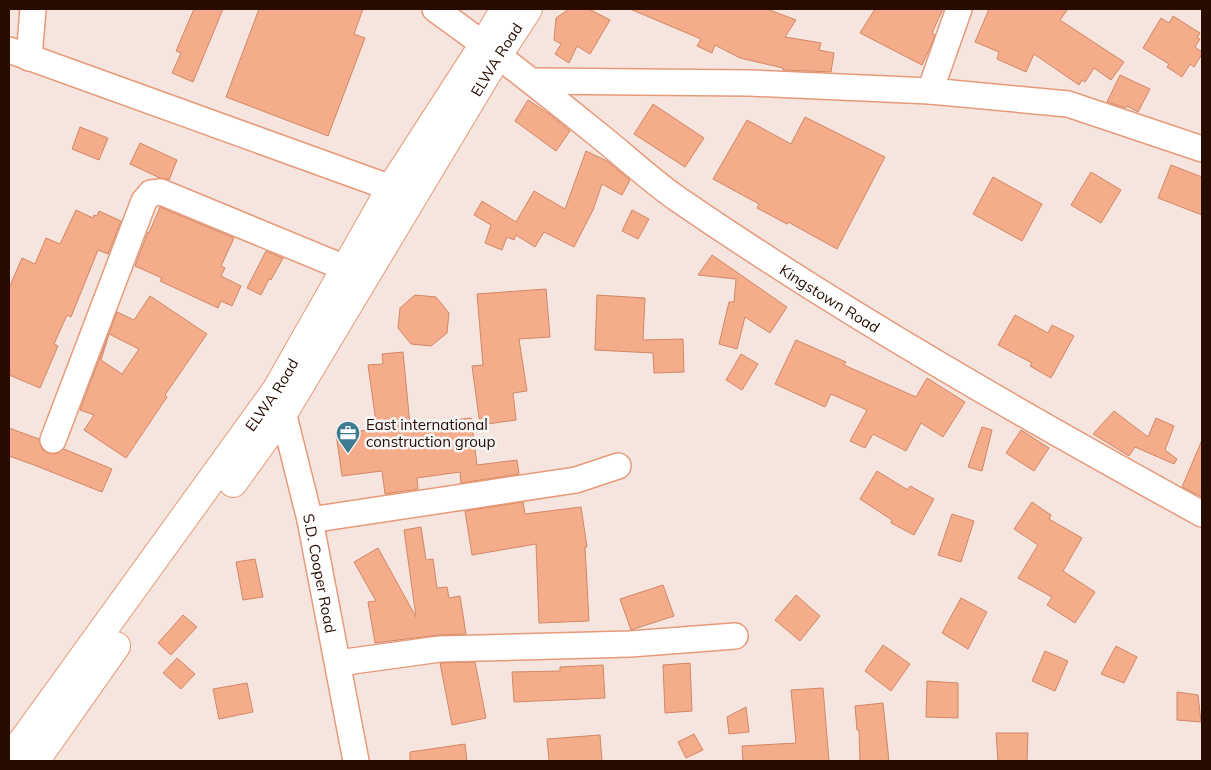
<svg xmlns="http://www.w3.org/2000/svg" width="1211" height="770" viewBox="0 0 1211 770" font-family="Mulish,sans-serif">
<rect width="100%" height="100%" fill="#f6e5de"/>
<!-- building -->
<g fill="#f5ac8b" stroke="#d18765" fill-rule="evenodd">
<polygon points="194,9 223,9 193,82 172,73 181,53 176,51"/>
<polygon points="259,9 363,9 354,34 365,38 328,136 226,97"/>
<polygon points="569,9 589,9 610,20 590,54 577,46 569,63 555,54 561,44 554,40 556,18"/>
<polygon points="630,9 767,9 796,20 785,37 821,43 819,50 834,53 831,72 783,70 783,68 740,58 715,45 712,53 697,46 701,39"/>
<polygon points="875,9 943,9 932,33 935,35 930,48 922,65 860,33"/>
<polygon points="989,9 1068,9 1060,20 1124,62 1111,80 1094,68 1085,82 1082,80 1079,85 1034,54 1026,72 997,59 999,52 975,42"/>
<polygon points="1173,16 1200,33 1197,38 1200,39 1195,47 1202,52 1202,54 1194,67 1190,64 1182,77 1167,67 1169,64 1143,48 1161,18 1169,23"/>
<polygon points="1120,75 1150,89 1138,112 1127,106 1126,108 1107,102"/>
<polygon points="528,100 549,114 570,131 556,151 515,121"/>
<polygon points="653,104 704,138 685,167 634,134"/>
<polygon points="805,117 885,157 837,249 788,222 787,224 757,208 759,204 713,179 747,120 791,144"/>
<polygon points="80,127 108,138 99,160 72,149"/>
<polygon points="140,143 177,160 169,180 160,178 130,164"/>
<polygon points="586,151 607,161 630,180 622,195 602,184 593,210 574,247 544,232 535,247 516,235 514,240 507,237 502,250 485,243 491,225 474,215 482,201 516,222 534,191 565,209"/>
<polygon points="1171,165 1202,177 1202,215 1158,198"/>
<polygon points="1091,172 1121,190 1101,223 1071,205"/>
<polygon points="993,177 1042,204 1022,241 973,214"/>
<polygon points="160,207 234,238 221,266 225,268 221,276 241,286 232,306 221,301 218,308 160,281 162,278 135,266 148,232 149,233"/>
<polygon points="76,210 93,218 94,215 97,216 99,211 121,221 108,254 98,250 71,317 67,315 54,344 58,346 40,388 9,375 9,288 22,258 35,264 46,238 60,244"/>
<polygon points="632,210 649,219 638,239 622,231"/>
<polygon points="266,251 283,258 271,280 269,279 261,295 247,288"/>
<polygon points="712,255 787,307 770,333 745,317 737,349 719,344 729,302 734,302 736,279 698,275"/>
<polygon points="546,289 550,337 519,339 527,391 513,393 516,420 480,425 472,366 483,365 477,294"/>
<polygon points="415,295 436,297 449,313 447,333 431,346 411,344 398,328 400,308"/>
<polygon points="597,295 645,298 643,340 683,339 684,372 654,373 653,353 595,350"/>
<path d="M150,296L207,334L165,395L167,397L126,458L84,430L94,415L80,410L117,312L134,320ZM109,334L139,349L122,374L101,360Z"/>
<polygon points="1015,315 1048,333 1052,325 1074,336 1051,378 1030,366 1032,363 998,345"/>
<polygon points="796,340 846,362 844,365 916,397 927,378 965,402 943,437 921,423 906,451 873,434 865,448 850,441 867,410 831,394 825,407 775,384"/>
<polygon points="403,352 410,425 471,418 477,465 517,460 519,474 461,483 460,472 417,478 418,489 385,494 382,471 342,476 336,434 377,429 368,365 383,364 382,354"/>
<polygon points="741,354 758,364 742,390 726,380"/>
<polygon points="1114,411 1148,437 1156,418 1174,426 1165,450 1177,459 1174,464 1135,447 1129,456 1093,434"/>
<polygon points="982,427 992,430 982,471 968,467"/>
<polygon points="9,428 39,439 42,449 47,453 56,454 64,449 112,469 102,492 34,465 9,456"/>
<polygon points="1021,430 1049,448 1034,471 1006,453"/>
<polygon points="1202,440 1202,497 1182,487"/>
<polygon points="877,471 908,490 910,486 934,499 914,535 891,523 892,520 860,499"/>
<polygon points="523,502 525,514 581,507 587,547 585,547 589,621 539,623 536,544 472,555 465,511"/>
<polygon points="1032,502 1051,515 1049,519 1082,538 1063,571 1095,592 1075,623 1047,605 1052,597 1018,578 1038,545 1014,529"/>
<polygon points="952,514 974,521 961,562 938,555"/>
<polygon points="421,527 426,560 433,559 437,588 447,587 449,598 460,596 466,634 438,635 375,643 368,602 376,601 354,562 378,548 416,617 404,530"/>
<polygon points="255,559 263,597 243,600 236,562"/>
<polygon points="663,585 674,616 631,630 620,599"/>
<polygon points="796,595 820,616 800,641 775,620"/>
<polygon points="961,598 987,612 968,649 942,633"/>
<polygon points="183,615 197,627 171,655 158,643"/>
<polygon points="883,645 910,664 891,691 865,671"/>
<polygon points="1116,646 1137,657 1124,683 1101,674"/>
<polygon points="1045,651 1068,661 1055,691 1032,681"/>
<polygon points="177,658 195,674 181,689 163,673"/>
<polygon points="475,662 486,718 452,725 440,663"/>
<polygon points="690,663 692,711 665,713 663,665"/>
<polygon points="603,665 605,698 514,702 512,672 560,671 560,667"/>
<polygon points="927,681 958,683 958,718 926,717"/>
<polygon points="247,683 253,712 219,719 213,689"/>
<polygon points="823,688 829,761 743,761 742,746 796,743 791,690"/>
<polygon points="1177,692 1198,695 1201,722 1177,720"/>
<polygon points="883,703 889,761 860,761 859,730 857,730 855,706"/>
<polygon points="746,707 749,732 729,734 727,717"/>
<polygon points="996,733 1028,733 1027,761 998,761"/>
<polygon points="694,734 703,750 686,758 678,742"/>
<polygon points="600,735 602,761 549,761 547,739"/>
<polygon points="465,744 467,761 410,761 410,752"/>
</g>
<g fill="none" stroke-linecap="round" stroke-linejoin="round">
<defs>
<g id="minor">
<path id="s1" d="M435,9C490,48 543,90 596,133C624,155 650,180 679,200C847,315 1024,416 1202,514"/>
<polyline points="9,50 391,188"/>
<polyline points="29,58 33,9"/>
<polyline points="532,81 750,83 930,91 1068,104 1202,149"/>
<polyline points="930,91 959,9"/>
<path id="s2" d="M279,396L310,520L356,761"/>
<polyline points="53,440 144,201 151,193 161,192 345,268"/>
<polyline points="310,520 576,480 618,466"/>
<polyline points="338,663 440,649 630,644 735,636"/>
</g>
<g id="major">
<path id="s3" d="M233,483L284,412L498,55L528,9"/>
<path id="s4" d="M9,760L277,389L391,188L484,44L505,9"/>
<polyline points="35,761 116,646"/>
</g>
</defs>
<!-- minor casing -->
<use href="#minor" stroke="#e69a79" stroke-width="28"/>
<!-- major casing -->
<use href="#major" stroke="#e69a79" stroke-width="30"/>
<!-- minor -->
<use href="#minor" stroke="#fff" stroke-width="25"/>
<!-- major -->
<use href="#major" stroke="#fff" stroke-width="28"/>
</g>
<!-- icons -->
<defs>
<symbol id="office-pin" viewBox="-11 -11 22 30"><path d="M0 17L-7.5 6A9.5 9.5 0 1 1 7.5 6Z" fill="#3e7b92" stroke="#f6f6f6"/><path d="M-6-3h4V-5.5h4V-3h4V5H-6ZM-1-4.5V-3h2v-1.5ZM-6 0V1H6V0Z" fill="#fff"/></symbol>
</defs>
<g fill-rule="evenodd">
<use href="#office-pin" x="334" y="419" width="28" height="38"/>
</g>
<g text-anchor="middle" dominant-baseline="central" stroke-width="5" stroke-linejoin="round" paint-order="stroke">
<!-- street labels -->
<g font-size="15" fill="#280c02" stroke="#f6f6f6">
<text stroke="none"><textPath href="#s3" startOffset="499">ELWA Road</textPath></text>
<text stroke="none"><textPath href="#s1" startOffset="490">Kingstown Road</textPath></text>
<text stroke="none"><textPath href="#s4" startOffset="450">ELWA Road</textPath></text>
<text stroke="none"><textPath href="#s2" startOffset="182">S.D. Cooper Road</textPath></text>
</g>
<!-- poi labels -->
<g font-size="15" fill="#280c02" stroke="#f6f6f6" text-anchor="start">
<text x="366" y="424">East international<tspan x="366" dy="17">construction group</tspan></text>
</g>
</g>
<!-- border -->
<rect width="1211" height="770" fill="none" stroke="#280c02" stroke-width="20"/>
</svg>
